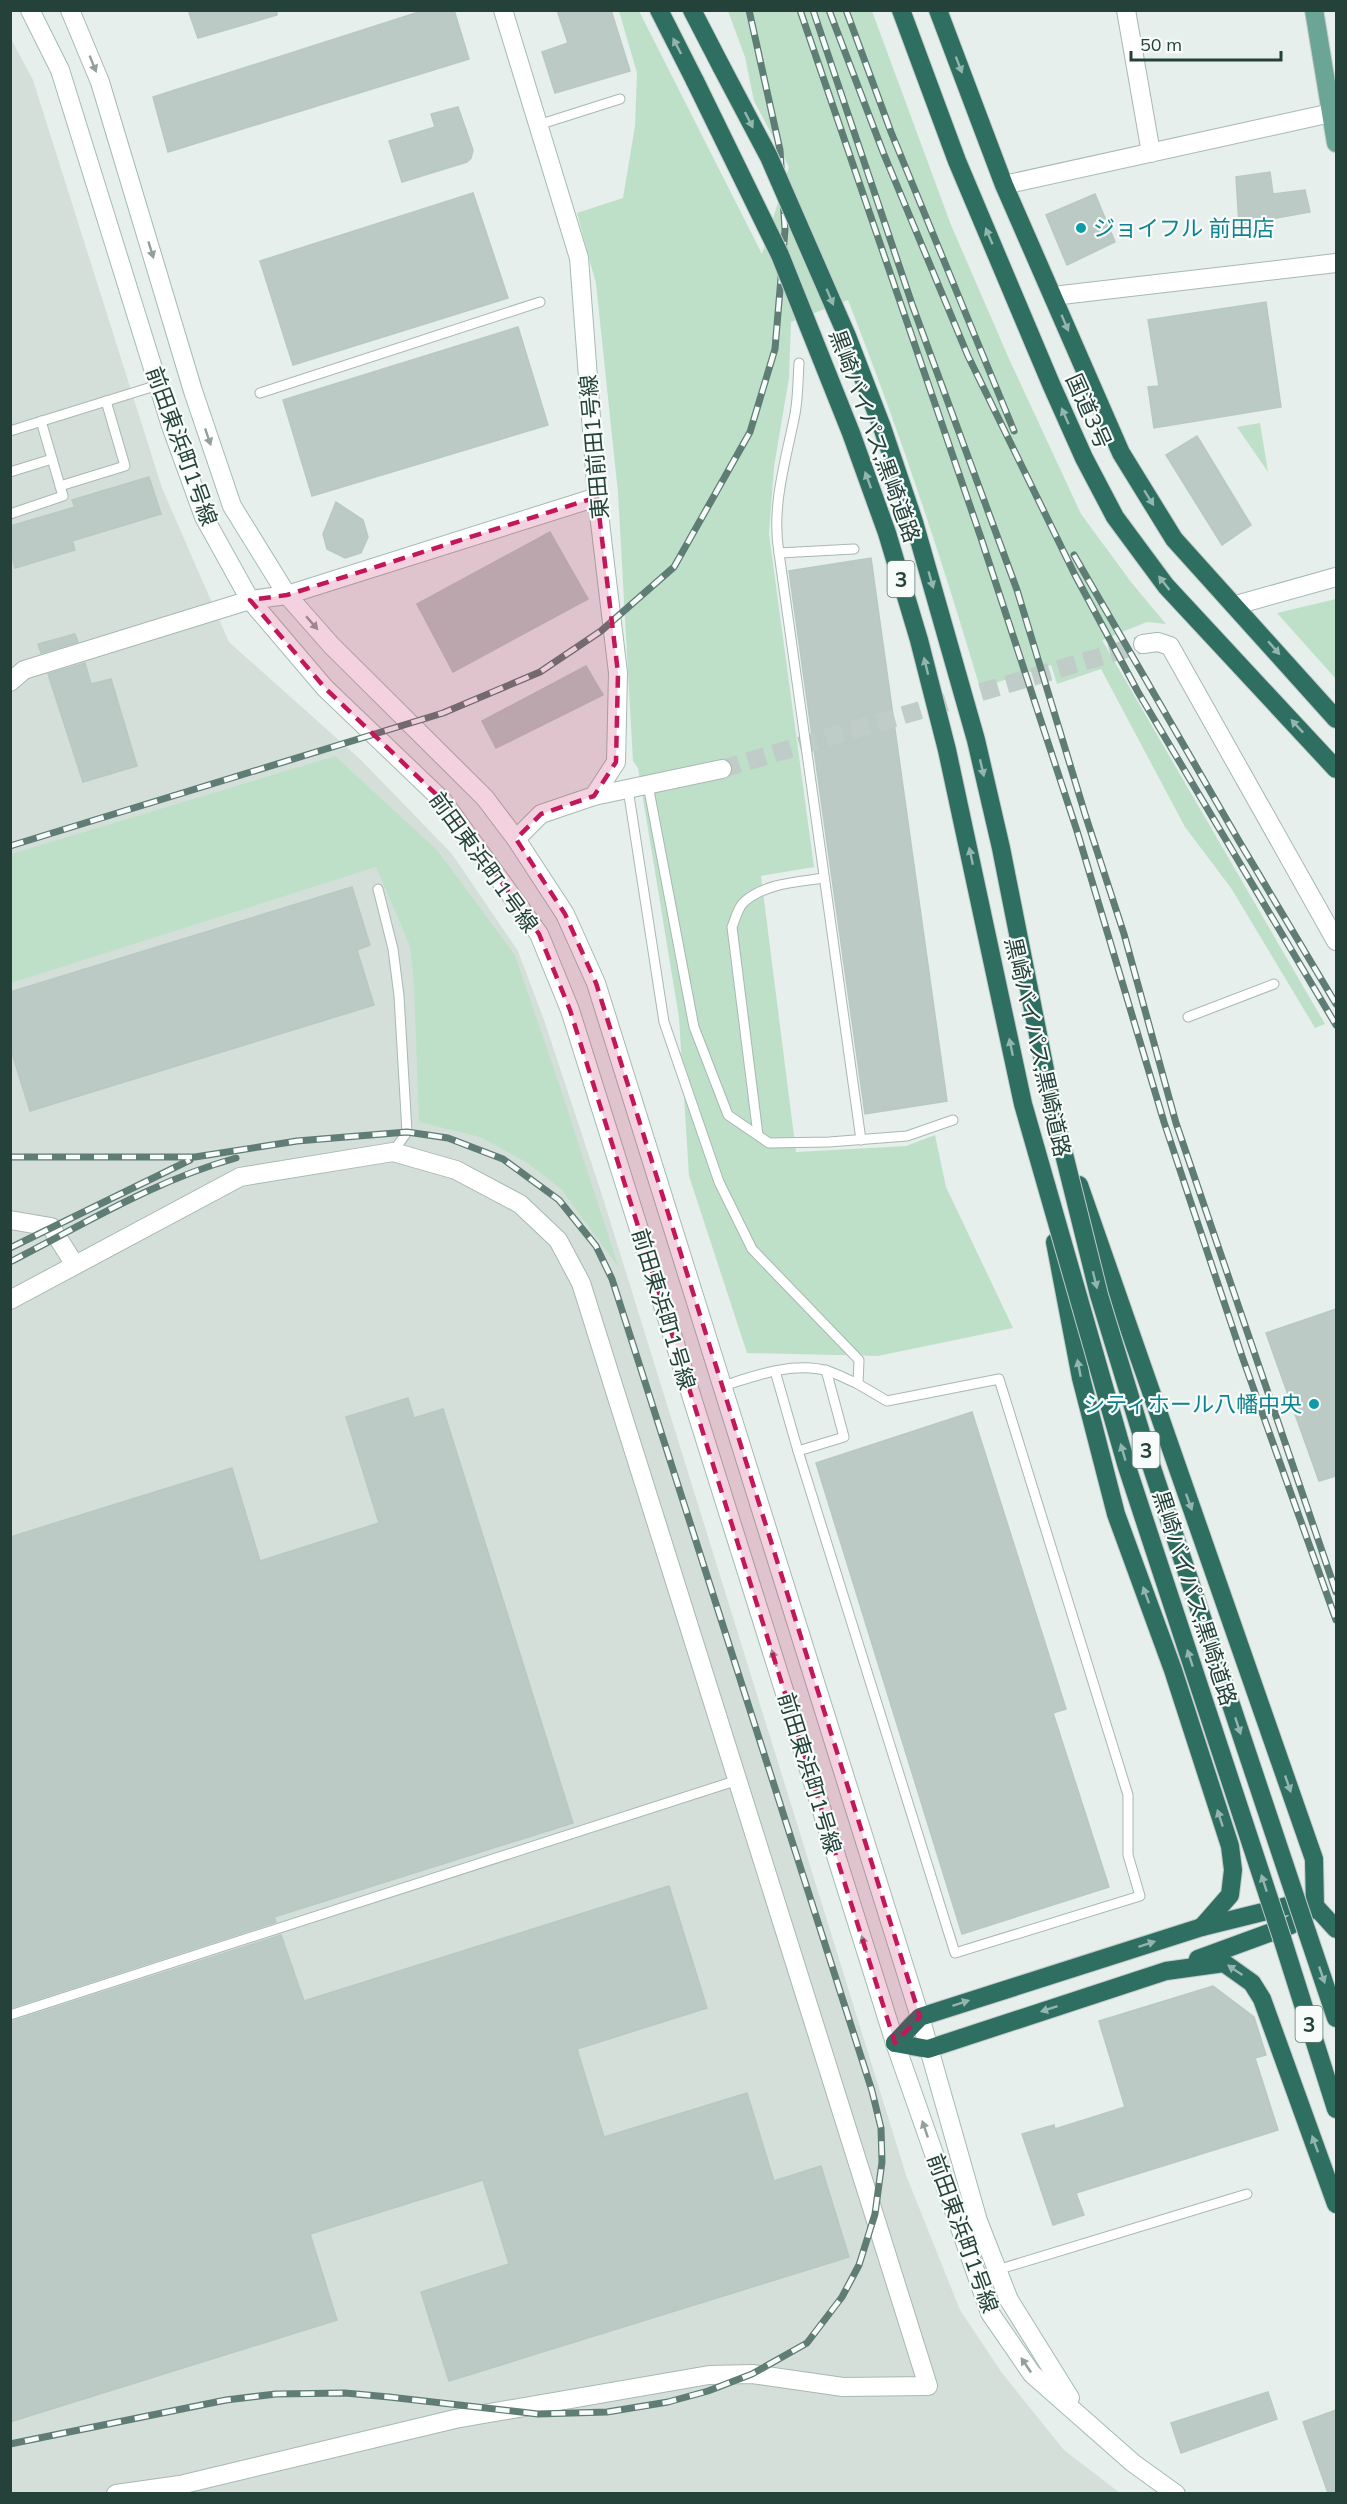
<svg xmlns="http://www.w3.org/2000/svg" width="1347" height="2504" viewBox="0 0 1347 2504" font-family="Mulish,'Noto Sans JP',sans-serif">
<rect width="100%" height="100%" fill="#e6efeb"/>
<!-- built -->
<polygon fill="#d4dfda" points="10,37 33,80 162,488 229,642 361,760 452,854 518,951 544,1020 602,1195 906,2175 960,2310 1002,2373 1064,2450 1120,2493 11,2493"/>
<!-- green -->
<g fill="#bfe0c8">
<path d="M619,11H639L762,254L789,167L754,101L745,57L728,11H872L951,225L1010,361L1081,514L1131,582L1166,624L1147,622L1102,640L1325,1024L1315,1028L1231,888L1185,827L1101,669L1057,684L1051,665L980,688C941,556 898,427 848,300L791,322L789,378L774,467L769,534L814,867L761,876L796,1152L906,1146L935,1135L946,1187L1013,1328L878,1356L747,1353L689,1176L679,1018L638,768L633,761L618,493L596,284L577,213L623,198L635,126L637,73Z"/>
<polygon points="1260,423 1268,472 1237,427"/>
<polygon points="1336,599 1336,679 1277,613"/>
<polygon points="335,756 437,850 515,955 562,1093 619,1268 561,1189 526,1162 480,1137 419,1122 414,984 410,946 376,867 11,983 11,854"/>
</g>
<!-- building -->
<g fill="#bbcac4" stroke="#b8c9c2" stroke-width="1.5">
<polygon points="188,10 277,10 277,15 198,38"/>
<polygon points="425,10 454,10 469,59 168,152 153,97"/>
<polygon points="557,10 611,10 630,71 555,93 542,52 568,43"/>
<polygon points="458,107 473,150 471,158 467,162 402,182 389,141 435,127 431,114"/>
<polygon points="1270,172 1273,194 1305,190 1310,212 1239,225 1236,177"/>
<polygon points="473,193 508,298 293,365 260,261"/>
<polygon points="1095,194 1115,242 1067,265 1046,215"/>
<polygon points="1266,302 1281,407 1154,428 1148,387 1159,386 1148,320"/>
<polygon points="518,327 548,425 312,496 283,400"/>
<polygon points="1197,436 1251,525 1222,545 1166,455"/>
<polygon points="149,477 161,514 72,541 75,550 15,568 10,550 10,526 75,507 72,500"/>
<polygon points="336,502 363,520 368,537 361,553 345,558 327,549 323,534"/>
<polygon points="550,532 588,599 453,672 417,604"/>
<polygon points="871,558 947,1101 865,1114 789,571"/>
<polygon points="75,634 78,642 41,653 38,644"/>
<polygon points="85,663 91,684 111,679 137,766 83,782 48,674"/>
<polygon points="586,666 603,695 496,748 482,721"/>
<polygon points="352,887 370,945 357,950 374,1005 30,1111 10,1047 10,992"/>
<polygon points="1336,1309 1336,1476 1319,1481 1266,1333"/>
<polygon points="408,1398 414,1418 443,1409 573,1823 274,1917 276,1922 10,2008 10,1537 232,1468 260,1561 379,1523 346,1417"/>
<polygon points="972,1412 1066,1709 1053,1713 1109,1887 962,1934 816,1463"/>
<polygon points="669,1886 707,2008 577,2049 604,2137 747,2093 774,2181 821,2166 849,2257 449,2381 421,2292 509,2264 483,2180 310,2234 337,2320 10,2422 10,2022 281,1935 304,2001"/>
<polygon points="1213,1986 1254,2017 1266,2055 1255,2058 1278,2130 1076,2193 1084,2215 1053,2225 1022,2134 1054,2125 1055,2129 1125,2107 1099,2021"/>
<polygon points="1268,2392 1277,2419 1181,2453 1171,2423"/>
<polygon points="1336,2410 1336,2493 1328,2493 1303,2422"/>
</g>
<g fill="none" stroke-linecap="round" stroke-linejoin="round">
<!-- secondary-tunnel -->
<polyline stroke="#bfccc8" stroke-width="18" stroke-dasharray="18 9" stroke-linecap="butt" points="722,769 1143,644"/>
<defs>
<g id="lane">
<polyline points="538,125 620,99"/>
<polyline points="260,393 540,302"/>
<polyline points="10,431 158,385"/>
<polyline points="10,472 52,459"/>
<polyline points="60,486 125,466 106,401"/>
<polyline points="10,514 63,496 41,421"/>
<polyline points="854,549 779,553 861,1140"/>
<path d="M779,553C771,506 786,460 795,414C798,398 798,380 799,363"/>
<polyline points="648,785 694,1027 728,1115 769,1143 829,1142 907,1136 953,1120"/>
<path d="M628,789L664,1022L719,1182L752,1249L859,1360L858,1384C848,1380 838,1374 828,1371C794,1361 754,1376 723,1386"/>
<polyline points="378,889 393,949 399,996 407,1132 393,1152"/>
<polyline points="1188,1017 1274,984"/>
<path d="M758,1135L732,927C735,920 738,907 744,902C765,883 798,882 824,878"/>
<polyline points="775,1371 798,1451 844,1437 826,1370"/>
<polyline points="798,1451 955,1953 1140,1896 1128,1855 1128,1795 999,1379 887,1401 858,1384"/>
<polyline points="10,2015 738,1780"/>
<polyline points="997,2270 1247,2194"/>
</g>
<g id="street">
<polyline points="1126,10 1151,153"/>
<polyline points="1004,185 1331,113"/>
<polyline points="1053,296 1336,263"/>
<polyline points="1143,644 1158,642 1170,646 1336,941"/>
<polyline points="10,682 24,670 250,600"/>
<polyline points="594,796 722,769"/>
<polyline points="10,1220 51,1227 75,1265"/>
<polyline points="10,1300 240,1177 393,1152 456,1170 520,1204 558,1240 581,1283 928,2386 843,2387 752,2374 709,2375 455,2419 180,2485 116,2494"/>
</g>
<g id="secondary">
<polyline points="30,10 60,70 171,426 204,517 250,600 325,688 443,801 539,934 570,1010 895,2043 990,2313 1032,2374 1133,2463 1176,2494"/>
<polyline points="70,10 100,82 193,391 232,506 287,595 331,645 485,798 516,839 565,914 596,983 920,2017 978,2221 1009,2300 1070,2398"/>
<polyline points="503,10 579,258 597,497 618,673 616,762 594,796 541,814 516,839"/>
<polyline points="250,600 287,595 597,497"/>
<polyline points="1236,605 1336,577"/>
</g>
<polyline id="primary" points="1314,10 1336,143"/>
<g id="highway">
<polyline points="659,10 695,81"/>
<polyline points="692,10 722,68"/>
<polyline points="901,10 957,161 1051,384 1084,458 1115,517 1166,586 1336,769"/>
<polyline points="938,10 1004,185 1121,453 1174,539 1336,719"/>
<polyline points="1079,1185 1314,1859 1315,1906 1336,1929"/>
<polyline points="1055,1242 1081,1378 1116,1514 1173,1670 1230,1846 1233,1870 1230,1895 1202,1927"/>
<polyline points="1307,1932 1336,2018"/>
<polyline points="1282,1938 1336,2109"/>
<polyline points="1198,1959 1291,1925 1314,1907"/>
<polyline points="895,2043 928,2049 1166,1971 1224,1963 1252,1983 1262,1999 1336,2204"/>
<polyline points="895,2043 920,2017 1202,1927 1287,1906 1313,1906"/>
</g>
</defs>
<!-- lane casing -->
<use href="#lane" stroke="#a8b8b2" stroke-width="11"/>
<!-- street casing -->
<use href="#street" stroke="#a8b8b2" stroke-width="20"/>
<!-- secondary casing -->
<use href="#secondary" stroke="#a4bbb3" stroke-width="20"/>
<!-- primary casing -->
<use href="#primary" stroke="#c2cac8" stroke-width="20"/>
<!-- highway casing -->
<use href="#highway" stroke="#c2cac8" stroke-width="20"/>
<!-- lane -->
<use href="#lane" stroke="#fff" stroke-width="9"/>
<!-- street -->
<use href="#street" stroke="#fff" stroke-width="18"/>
<!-- secondary -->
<use href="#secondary" stroke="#fff" stroke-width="18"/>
<!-- primary -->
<use href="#primary" stroke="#6aa596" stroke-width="18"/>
<!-- highway -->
<use href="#highway" stroke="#2f6f62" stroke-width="18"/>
<defs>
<g id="rail">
<polyline points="800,10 981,538 1077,831 1164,1122 1243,1359 1336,1620"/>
<polyline points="813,10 913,307 1017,590 1085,814 1124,934 1176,1123 1336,1592"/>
<polyline points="829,10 883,152 968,356 1075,575 1138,692 1336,1025"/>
<polyline points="846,10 891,132 1014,431"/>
<polyline points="1074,555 1239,841 1336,1004"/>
<polyline points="10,846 443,713 540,672 601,631 674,567 750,432 775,349 785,230 780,150 749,10"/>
<polyline points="10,1157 195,1157 297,1141 407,1132 448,1138 503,1159 559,1200 596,1246 612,1279 872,2091 881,2128 882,2162 875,2214 859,2265 842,2297 807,2343 752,2374 708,2391 668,2402 607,2412 538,2414 389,2397 345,2393 276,2394 226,2400 10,2444"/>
<polyline points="10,1248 190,1160"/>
<path d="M10,1262C84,1224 156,1180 236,1158"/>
</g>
</defs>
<!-- rail casing -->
<use href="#rail" stroke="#5f7d75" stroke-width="7"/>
<!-- rail -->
<use href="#rail" stroke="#f7fbf9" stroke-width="4.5" stroke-dasharray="14" stroke-linecap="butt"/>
<defs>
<g id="highway-bridge">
<polyline points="722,68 769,157 847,336 882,427 914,522 976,740 1001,848 1053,1110 1099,1295 1149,1459 1307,1932"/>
<polyline points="695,81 780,255 851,433 887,533 919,640 947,750 1023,1104 1127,1467 1282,1938"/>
</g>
</defs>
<!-- highway-bridge casing -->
<use href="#highway-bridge" stroke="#c2cac8" stroke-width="20" stroke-linecap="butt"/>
<!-- highway-bridge -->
<use href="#highway-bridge" stroke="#2f6f62" stroke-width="18"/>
</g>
<!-- one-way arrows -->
<defs><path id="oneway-solid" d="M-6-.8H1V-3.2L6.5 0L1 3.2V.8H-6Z" transform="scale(1.5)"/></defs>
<g fill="#93b5ae">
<use href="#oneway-solid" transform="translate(677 46) rotate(-117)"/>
<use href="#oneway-solid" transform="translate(959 65) rotate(69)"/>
<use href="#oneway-solid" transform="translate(749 120) rotate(63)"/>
<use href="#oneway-solid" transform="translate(989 236) rotate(-113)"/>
<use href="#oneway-solid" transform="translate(830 297) rotate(67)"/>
<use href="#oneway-solid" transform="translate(1065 323) rotate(67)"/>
<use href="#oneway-solid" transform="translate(1065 416) rotate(-114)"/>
<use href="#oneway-solid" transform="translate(868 480) rotate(-110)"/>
<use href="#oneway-solid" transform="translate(1149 498) rotate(58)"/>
<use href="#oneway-solid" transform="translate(931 580) rotate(74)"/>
<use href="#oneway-solid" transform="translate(1164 583) rotate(-128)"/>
<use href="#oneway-solid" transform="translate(1274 648) rotate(49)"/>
<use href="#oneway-solid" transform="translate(926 666) rotate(-104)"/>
<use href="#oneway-solid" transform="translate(1297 726) rotate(-133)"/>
<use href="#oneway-solid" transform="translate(982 768) rotate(77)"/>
<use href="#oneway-solid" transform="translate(971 856) rotate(-102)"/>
<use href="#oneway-solid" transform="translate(1011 1047) rotate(-102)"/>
<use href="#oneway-solid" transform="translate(1095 1280) rotate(76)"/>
<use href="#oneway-solid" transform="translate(1079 1368) rotate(-101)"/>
<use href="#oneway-solid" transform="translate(1123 1452) rotate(-106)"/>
<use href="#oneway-solid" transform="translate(1189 1502) rotate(70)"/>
<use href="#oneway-solid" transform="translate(1146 1595) rotate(-110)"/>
<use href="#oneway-solid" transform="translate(1190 1658) rotate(-108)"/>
<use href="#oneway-solid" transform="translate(1238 1726) rotate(72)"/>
<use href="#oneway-solid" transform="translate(1288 1784) rotate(71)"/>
<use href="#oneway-solid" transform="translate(1220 1818) rotate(-108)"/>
<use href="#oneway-solid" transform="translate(1264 1883) rotate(-108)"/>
<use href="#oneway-solid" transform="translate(1147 1944) rotate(-18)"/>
<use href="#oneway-solid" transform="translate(1235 1970) rotate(-146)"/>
<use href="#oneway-solid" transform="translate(1322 1975) rotate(71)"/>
<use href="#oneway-solid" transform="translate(961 2003) rotate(-18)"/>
<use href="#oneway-solid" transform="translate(1049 2009) rotate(162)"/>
<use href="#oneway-solid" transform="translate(1315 2144) rotate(-110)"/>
</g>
<g fill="#92a09c">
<use href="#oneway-solid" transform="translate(93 64) rotate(68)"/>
<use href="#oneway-solid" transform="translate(151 250) rotate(73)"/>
<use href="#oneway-solid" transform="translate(208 437) rotate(71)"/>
<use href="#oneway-solid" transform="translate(312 623) rotate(49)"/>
<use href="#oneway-solid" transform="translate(774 1658) rotate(-107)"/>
<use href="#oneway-solid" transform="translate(864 1944) rotate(-107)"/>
<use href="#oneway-solid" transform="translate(925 2129) rotate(-109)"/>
<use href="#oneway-solid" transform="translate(1026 2365) rotate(-124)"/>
</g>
<!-- marked area -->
<path fill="#c2185b" fill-opacity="0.2" stroke="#c2185b" stroke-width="4.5" stroke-dasharray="12 8" stroke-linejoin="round" d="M597,497L618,673L616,762L594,796L541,814L516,839L565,914L596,983L920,2017L895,2043L570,1010L539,934L443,801L325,688L250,600L287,595Z"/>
<!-- markers -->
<g fill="#0f9aa8" stroke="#f7fbf9" stroke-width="2">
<circle cx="1081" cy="228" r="6"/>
<circle cx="1314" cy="1404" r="6"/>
</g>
<g text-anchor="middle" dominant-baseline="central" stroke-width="4.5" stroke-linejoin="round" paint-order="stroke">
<!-- shield labels -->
<g fill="#f7fbf9" stroke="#637a73" stroke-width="1.5">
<rect x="887.5" y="561" width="27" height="36" rx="4.5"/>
<rect x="1132.5" y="1432" width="27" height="36" rx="4.5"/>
<rect x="1295.5" y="2006" width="27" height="36" rx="4.5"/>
</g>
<g font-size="21" font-weight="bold" fill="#24423a">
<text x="901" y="579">3</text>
<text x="1146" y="1450">3</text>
<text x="1309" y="2024">3</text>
</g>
<!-- culture labels -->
<g font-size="22" fill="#0d838f" stroke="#f7fbf9" text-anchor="start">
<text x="1093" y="228">ジョイフル 前田店</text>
<text x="1302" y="1404" text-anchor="end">シティホール八幡中央</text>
</g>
<!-- street labels -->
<g font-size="22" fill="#24423a" stroke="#f7fbf9">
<text transform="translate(1089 411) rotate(66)">国道3号</text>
<text transform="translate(875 436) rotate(70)">黒崎バイパス;黒崎道路</text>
<text transform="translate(182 446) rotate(70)">前田東浜町1号線</text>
<text transform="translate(594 447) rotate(-95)">東田前田1号線</text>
<text transform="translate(484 862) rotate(54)">前田東浜町1号線</text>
<text transform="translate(1038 1047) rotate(77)">黒崎バイパス;黒崎道路</text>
<text transform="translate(664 1309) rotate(73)">前田東浜町1号線</text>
<text transform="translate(1195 1598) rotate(72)">黒崎バイパス;黒崎道路</text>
<text transform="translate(810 1773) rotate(73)">前田東浜町1号線</text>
<text transform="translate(963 2233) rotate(70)">前田東浜町1号線</text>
</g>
</g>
<!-- border -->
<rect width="1347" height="2504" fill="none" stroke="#24423a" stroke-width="24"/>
<!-- scale -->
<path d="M1131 51v9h150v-9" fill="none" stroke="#24423a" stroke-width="3"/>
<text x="1140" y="51" font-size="18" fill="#24423a" stroke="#f7fbf9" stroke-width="4.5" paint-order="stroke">50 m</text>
</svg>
